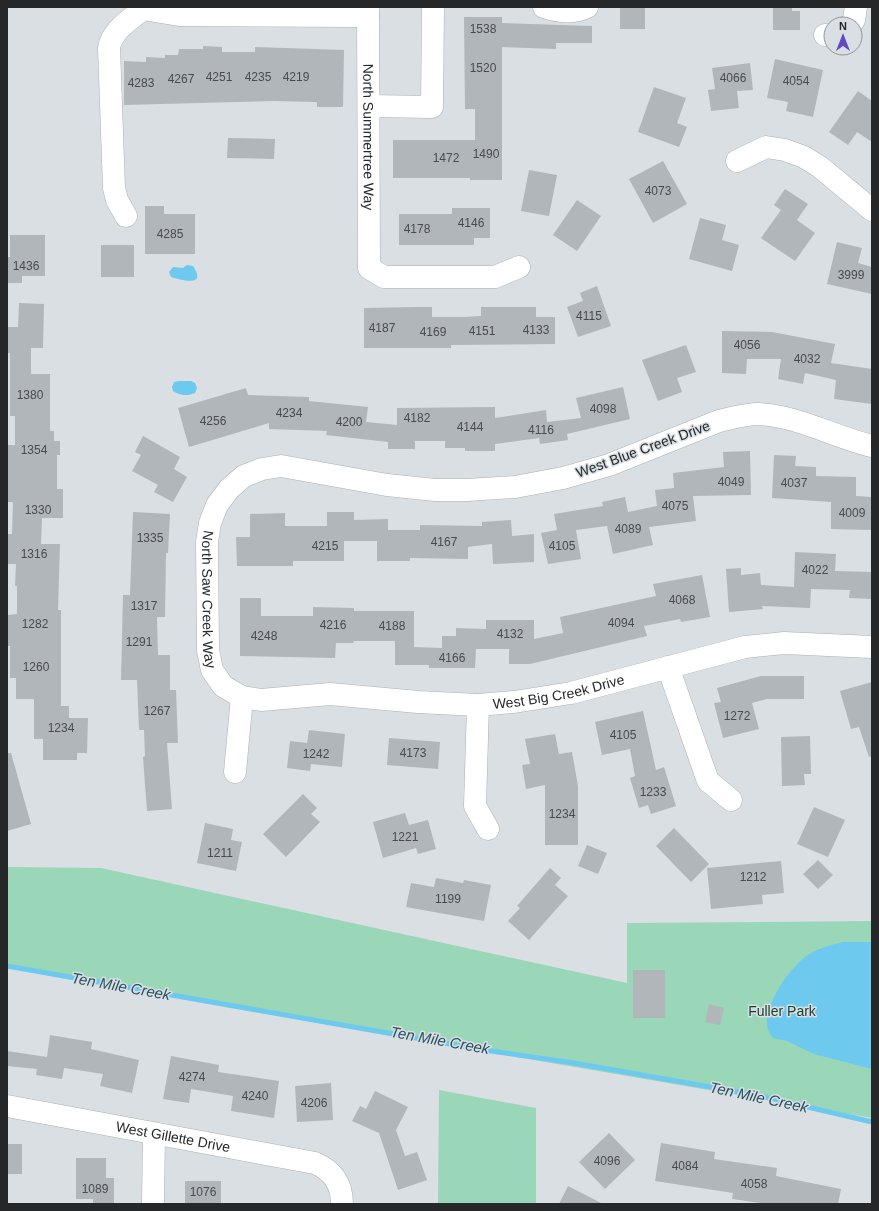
<svg xmlns="http://www.w3.org/2000/svg" width="879" height="1211" viewBox="0 0 879 1211" font-family="Helvetica,sans-serif">
<rect width="100%" height="100%" fill="#dadfe4"/>
<!-- green -->
<g fill="#9ad6b8">
<polygon points="7,867 101,868 627,983 627,923 872,921 872,1118 272,1015 7,967"/>
<polygon points="439,1090 536,1108 536,1204 438,1204"/>
</g>
<!-- water -->
<g fill="#6dc9ee">
<path d="M187,265L193,266C208,288 181,280 171,277L169,272L173,267L183,268Z"/>
<path d="M179,381H191L195,383L197,388L195,393C188,396 180,396 173,391L172,387L174,382Z"/>
<path d="M843,942H872V1069L814,1054L787,1041L773,1038C771,1035 768,1031 767,1027C765,1003 789,968 808,955C819,948 831,945 843,942Z"/>
</g>
<g fill="none" stroke-linecap="round" stroke-linejoin="round">
<!-- stream -->
<polyline stroke="#6dc9ee" stroke-width="5" points="7,966 484,1050 574,1063 756,1095 872,1122"/>
</g>
<!-- building -->
<g fill="#b1b6bb">
<rect x="620" y="7" width="25" height="22"/>
<polygon points="773,7 792,7 792,11 800,11 800,30 773,30"/>
<polygon points="464,17 502,17 502,23 592,26 592,43 556,43 556,49 502,47 502,180 470,180 470,178 393,178 393,140 475,140 475,109 465,109"/>
<polygon points="203,46 222,47 222,52 255,52 255,47 344,50 343,107 317,107 317,102 274,101 124,105 124,61 146,62 146,57 165,58 165,55 178,55 179,49 203,49"/>
<polygon points="775,59 823,70 813,117 786,111 788,102 767,98"/>
<polygon points="750,63 753,90 737,91 739,108 711,111 708,90 715,89 712,68"/>
<polygon points="654,87 686,98 677,123 687,127 679,147 638,132"/>
<polygon points="858,91 872,101 872,142 857,132 848,145 829,132"/>
<polygon points="228,138 275,139 274,159 227,158"/>
<polygon points="663,161 687,204 653,223 629,179"/>
<polygon points="529,170 557,175 549,216 521,211"/>
<polygon points="785,189 808,204 797,220 815,233 795,261 761,238 781,210 774,205"/>
<polygon points="577,200 601,216 577,251 553,235"/>
<polygon points="145,206 164,206 164,214 195,214 195,254 145,254"/>
<polygon points="452,208 490,208 490,238 474,238 474,245 399,245 399,214 452,214"/>
<polygon points="700,218 726,225 722,240 739,245 732,271 689,259"/>
<polygon points="10,235 45,235 45,276 22,276 22,283 7,283 7,257 10,257"/>
<polygon points="837,242 862,248 858,263 872,267 872,294 827,284"/>
<rect x="101" y="245" width="33" height="32"/>
<polygon points="597,286 611,326 578,337 567,307 583,301 580,293"/>
<polygon points="19,303 44,304 43,348 31,348 31,374 50,374 50,431 54,431 54,441 60,441 60,455 57,455 57,489 63,489 63,518 42,518 41,544 60,544 58,610 61,610 61,706 69,706 69,718 88,718 87,753 77,753 77,760 43,760 43,739 34,739 34,699 16,699 16,678 10,678 10,646 8,646 8,615 17,614 17,586 15,586 16,564 8,564 8,534 12,534 13,502 8,502 7,445 15,445 15,416 10,416 10,353 7,353 7,327 18,327"/>
<polygon points="414,307 432,307 432,317 464,317 481,316 481,307 536,307 536,317 555,317 555,344 451,345 451,348 364,348 364,308"/>
<polygon points="722,331 772,332 835,344 831,363 872,369 872,404 834,399 836,380 805,373 803,384 778,379 781,359 747,359 746,374 722,373"/>
<polygon points="686,345 696,372 677,378 682,392 658,401 642,360"/>
<polygon points="623,387 630,419 567,434 568,440 540,444 539,438 495,444 495,451 465,451 465,448 445,448 445,441 415,441 415,449 388,449 388,442 326,435 327,431 269,429 269,423 189,447 178,408 246,388 248,395 309,397 309,401 368,407 366,422 397,425 397,408 495,407 495,418 546,410 547,422 581,418 576,398"/>
<polygon points="143,436 180,457 174,469 187,477 173,502 154,492 158,485 132,471 141,455 135,452"/>
<polygon points="750,451 751,495 693,496 696,521 649,527 653,545 613,554 607,526 576,530 581,559 548,564 541,533 557,530 554,514 603,506 602,502 625,497 628,512 657,506 655,490 674,488 673,473 724,467 723,452"/>
<polygon points="774,455 796,456 795,466 816,467 816,476 856,477 856,496 872,497 872,530 831,529 831,502 772,498"/>
<polygon points="133,512 170,514 168,553 166,553 165,617 157,617 158,655 170,655 170,690 176,690 178,743 167,743 172,809 147,811 143,757 145,756 144,730 139,730 137,680 121,680 123,595 130,595"/>
<polygon points="327,512 354,512 354,520 388,519 388,530 420,530 420,525 482,526 482,522 511,520 512,536 534,534 534,562 493,564 492,544 468,547 468,559 410,558 410,561 377,561 377,541 344,541 344,561 293,561 293,566 237,566 236,537 250,537 250,514 285,513 285,526 327,526"/>
<polygon points="795,552 836,554 835,571 872,572 872,599 849,598 850,590 811,589 810,608 762,606 763,609 729,612 726,569 741,568 741,575 760,573 761,585 794,587"/>
<polygon points="702,575 710,617 681,622 680,619 644,626 647,636 530,664 509,664 509,649 476,649 475,668 429,668 429,665 395,665 395,641 354,641 353,643 336,643 335,658 240,656 240,598 261,598 261,616 313,616 313,607 354,608 354,611 414,611 414,647 442,648 442,636 456,636 456,628 486,629 486,620 534,620 534,639 563,633 560,617 656,596 653,584"/>
<polygon points="761,676 804,676 804,699 767,699 752,703 759,729 723,738 714,703 721,702 717,688"/>
<polygon points="872,682 872,756 869,757 859,727 851,729 840,691"/>
<polygon points="643,711 656,770 664,767 676,806 651,814 648,805 639,808 630,778 635,776 630,749 602,755 595,722"/>
<polygon points="309,730 345,734 342,767 311,764 310,771 287,768 290,741 307,743"/>
<polygon points="555,734 559,754 572,752 578,786 578,845 545,845 545,785 526,789 522,765 530,764 525,739"/>
<polygon points="810,736 811,774 804,774 805,785 782,786 781,737"/>
<polygon points="389,738 440,742 438,769 387,765"/>
<polygon points="7,753 11,753 31,824 7,831"/>
<polygon points="303,794 317,808 311,814 320,822 286,857 263,834"/>
<polygon points="814,807 845,820 828,857 797,844"/>
<polygon points="405,813 409,825 428,820 436,849 418,854 416,848 383,858 373,822"/>
<polygon points="205,823 233,829 231,840 242,842 236,871 197,863"/>
<polygon points="674,828 709,864 691,882 656,846"/>
<polygon points="587,845 607,853 598,874 578,866"/>
<polygon points="818,860 833,875 818,889 803,874"/>
<polygon points="781,861 784,893 762,895 763,904 711,909 707,868"/>
<polygon points="550,868 561,878 555,885 568,896 529,940 508,921 520,908 517,906"/>
<polygon points="436,878 463,883 464,880 491,885 484,921 406,907 411,883 434,887"/>
<rect x="633" y="970" width="32" height="48"/>
<polygon points="709,1004 724,1008 720,1025 705,1022"/>
<polygon points="50,1035 92,1042 91,1049 139,1060 132,1093 100,1086 103,1074 64,1068 62,1079 36,1075 37,1069 7,1066 7,1051 47,1057"/>
<polygon points="171,1056 219,1065 218,1072 279,1081 274,1118 231,1111 233,1096 191,1089 189,1103 163,1099"/>
<polygon points="331,1083 333,1120 297,1122 295,1086"/>
<polygon points="375,1091 408,1107 396,1130 405,1156 417,1152 427,1180 398,1190 379,1133 352,1121 360,1106 366,1109"/>
<polygon points="609,1133 635,1160 605,1189 579,1162"/>
<polygon points="661,1143 715,1152 714,1159 777,1168 776,1176 841,1189 838,1204 767,1204 732,1199 733,1193 655,1181"/>
<rect x="7" y="1144" width="15" height="30"/>
<polygon points="76,1158 106,1158 106,1178 114,1178 114,1204 93,1204 93,1199 76,1199"/>
<rect x="185" y="1181" width="36" height="23"/>
<polygon points="568,1186 603,1204 559,1204"/>
</g>
<g fill="none" stroke-linecap="round" stroke-linejoin="round">
<defs>
<g id="minor">
<path id="s1" d="M368,7L369,268L384,277H495L519,267"/>
<path d="M544,7C558,12 573,14 587,7"/>
<polyline points="851,24 854,20 856,7"/>
<polyline points="825,35 831,34"/>
<polyline points="369,106 432,107 433,7"/>
<polyline points="737,161 766,147 785,150 804,157 820,167 872,210"/>
<path d="M126,216L117,200L114,188L109,48C112,30 130,20 143,9L179,15L368,16"/>
<path id="s2" d="M872,446C834,437 798,416 759,414C745,414 732,418 719,421L609,465L563,478L515,487L467,490H435L387,485L281,466L262,469L244,476L229,489L217,505L210,523L207,542L208,650L212,670L223,686L242,697L261,700L330,694L418,702L478,705L514,702L571,693L745,647L784,643L872,647"/>
<polyline points="668,667 708,781 731,800"/>
<polyline points="478,705 475,806 488,829"/>
<polyline points="235,772 242,697"/>
<path id="s3" d="M7,1106L315,1163C333,1171 342,1184 342,1204"/>
<polyline points="153,1204 154,1134"/>
</g>
</defs>
<!-- minor casing -->
<use href="#minor" stroke="#aab0b4" stroke-width="23"/>
<!-- minor -->
<use href="#minor" stroke="#fff" stroke-width="22"/>
</g>
<g text-anchor="middle" dominant-baseline="central" stroke-width="3" stroke-linejoin="round" paint-order="stroke">
<!-- number labels -->
<g font-size="12" fill="#484b4e">
<text x="483" y="29">1538</text>
<text x="483" y="68">1520</text>
<text x="219" y="77">4251</text>
<text x="258" y="77">4235</text>
<text x="296" y="77">4219</text>
<text x="733" y="78">4066</text>
<text x="181" y="79">4267</text>
<text x="796" y="81">4054</text>
<text x="141" y="83">4283</text>
<text x="486" y="154">1490</text>
<text x="446" y="158">1472</text>
<text x="658" y="191">4073</text>
<text x="471" y="223">4146</text>
<text x="417" y="229">4178</text>
<text x="170" y="234">4285</text>
<text x="26" y="266">1436</text>
<text x="851" y="275">3999</text>
<text x="589" y="316">4115</text>
<text x="382" y="328">4187</text>
<text x="536" y="330">4133</text>
<text x="482" y="331">4151</text>
<text x="433" y="332">4169</text>
<text x="747" y="345">4056</text>
<text x="807" y="359">4032</text>
<text x="30" y="395">1380</text>
<text x="603" y="409">4098</text>
<text x="289" y="413">4234</text>
<text x="417" y="418">4182</text>
<text x="213" y="421">4256</text>
<text x="349" y="422">4200</text>
<text x="470" y="427">4144</text>
<text x="541" y="430">4116</text>
<text x="34" y="450">1354</text>
<text x="731" y="482">4049</text>
<text x="794" y="483">4037</text>
<text x="675" y="506">4075</text>
<text x="38" y="510">1330</text>
<text x="852" y="513">4009</text>
<text x="628" y="529">4089</text>
<text x="150" y="538">1335</text>
<text x="444" y="542">4167</text>
<text x="325" y="546">4215</text>
<text x="562" y="546">4105</text>
<text x="34" y="554">1316</text>
<text x="815" y="570">4022</text>
<text x="682" y="600">4068</text>
<text x="144" y="606">1317</text>
<text x="621" y="623">4094</text>
<text x="35" y="624">1282</text>
<text x="333" y="625">4216</text>
<text x="392" y="626">4188</text>
<text x="510" y="634">4132</text>
<text x="264" y="636">4248</text>
<text x="139" y="642">1291</text>
<text x="452" y="658">4166</text>
<text x="36" y="667">1260</text>
<text x="157" y="711">1267</text>
<text x="737" y="716">1272</text>
<text x="61" y="728">1234</text>
<text x="623" y="735">4105</text>
<text x="413" y="753">4173</text>
<text x="316" y="754">1242</text>
<text x="653" y="792">1233</text>
<text x="562" y="814">1234</text>
<text x="405" y="837">1221</text>
<text x="220" y="853">1211</text>
<text x="753" y="877">1212</text>
<text x="448" y="899">1199</text>
<text x="192" y="1077">4274</text>
<text x="255" y="1096">4240</text>
<text x="314" y="1103">4206</text>
<text x="607" y="1161">4096</text>
<text x="685" y="1166">4084</text>
<text x="754" y="1184">4058</text>
<text x="95" y="1189">1089</text>
<text x="203" y="1192">1076</text>
</g>
<!-- street labels -->
<g font-size="14" fill="#252729" stroke="#dadfe4">
<text stroke="none"><textPath href="#s1" startOffset="130">North Summertree Way</textPath></text>
<text transform="translate(643 449) rotate(-20)">West Blue Creek Drive</text>
<text stroke="none"><textPath href="#s2" startOffset="784">North Saw Creek Way</textPath></text>
<text stroke="none"><textPath href="#s2" startOffset="1215">West Big Creek Drive</textPath></text>
<text stroke="none"><textPath href="#s3" startOffset="169">West Gillette Drive</textPath></text>
</g>
<!-- park labels -->
<g font-size="14" fill="#163c2c" stroke="#dadfe4">
<text x="782" y="1011">Fuller Park</text>
</g>
<!-- water labels -->
<g font-size="15" font-style="italic" fill="#254e5e" stroke="#dadfe4">
<text transform="translate(121 986) rotate(10)">Ten Mile Creek</text>
<text transform="translate(440 1040) rotate(10)">Ten Mile Creek</text>
<text transform="translate(759 1097) rotate(12)">Ten Mile Creek</text>
</g>
</g>
<!-- border -->
<rect width="879" height="1211" fill="none" stroke="#252729" stroke-width="16"/>
<!-- north arrow -->
<g transform="translate(843 36)"><circle r="19" fill="#dadfe4" stroke="#929599"/>
<path d="M0-3L7 15L0 10L-7 15Z" fill="#6149c2"/>
<text y="-6" font-size="11" font-weight="bold" text-anchor="middle" fill="#252729">N</text>
</g>
</svg>
